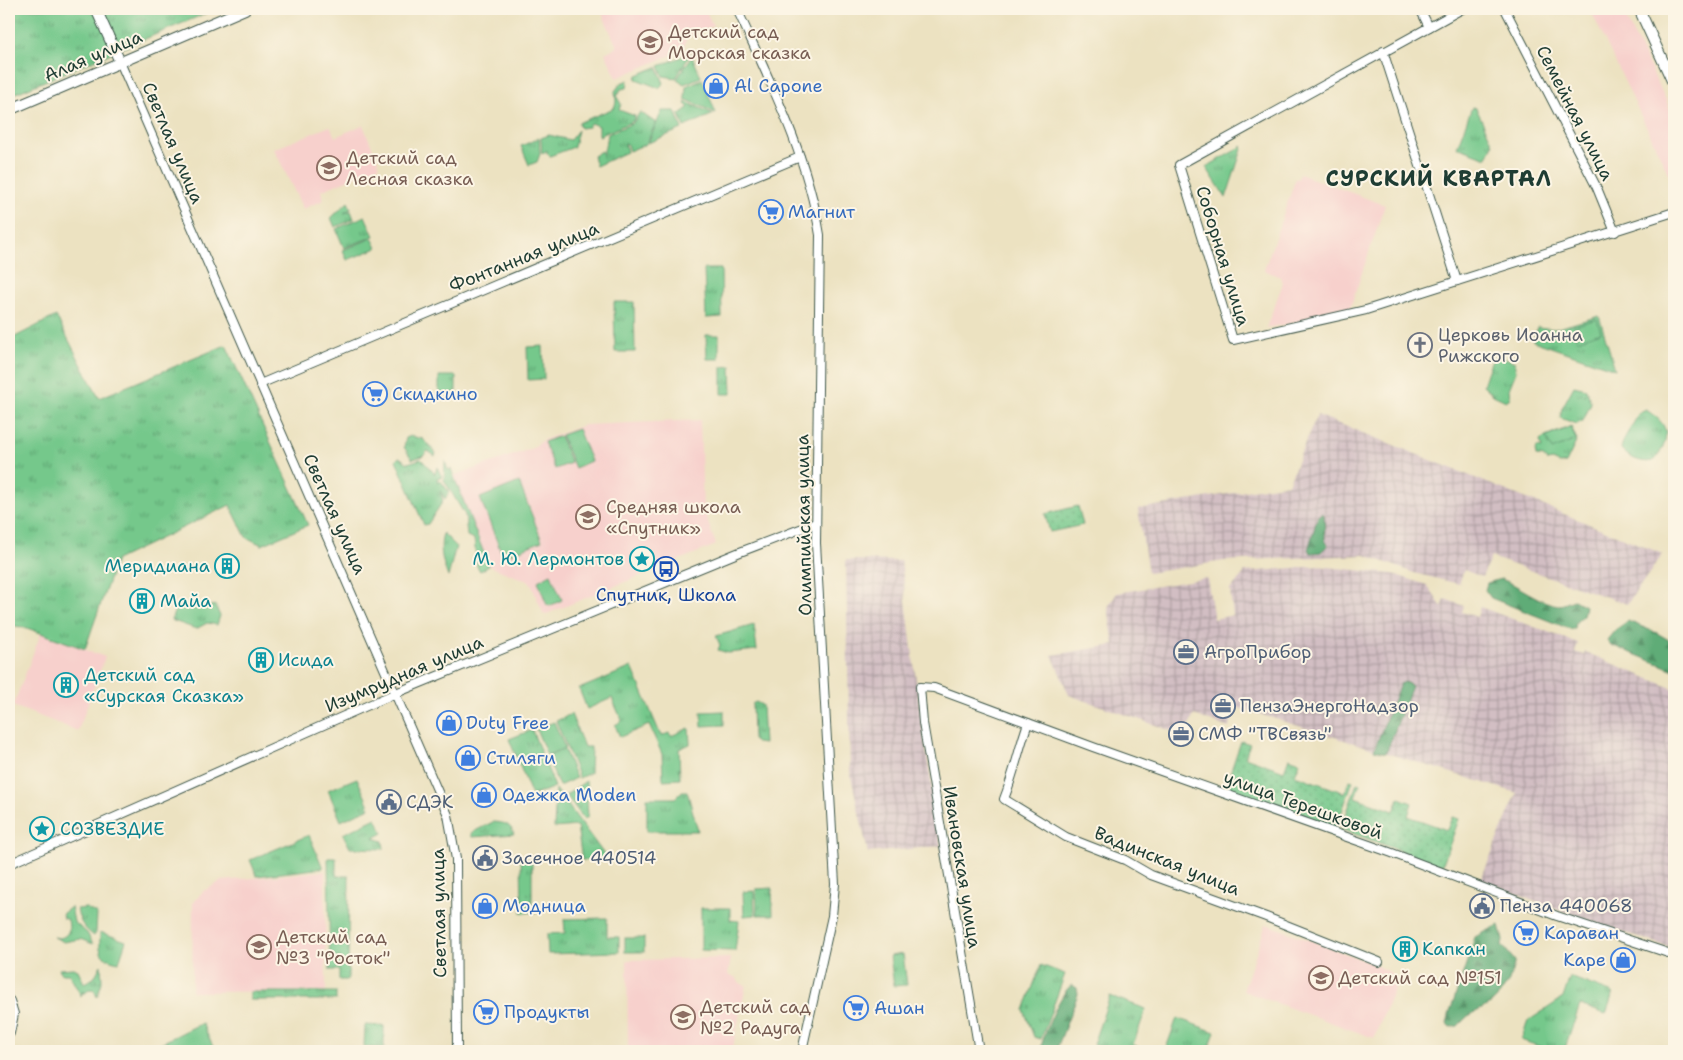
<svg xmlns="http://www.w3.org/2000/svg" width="1683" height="1060" viewBox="0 0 1683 1060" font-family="'Shantell Sans',sans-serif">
<defs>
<pattern id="industrial-grid" width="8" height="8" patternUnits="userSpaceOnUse" patternTransform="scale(1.25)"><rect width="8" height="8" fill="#d2bec3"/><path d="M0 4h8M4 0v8" fill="none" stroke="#aa9c9f"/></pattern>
<pattern id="grass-tufts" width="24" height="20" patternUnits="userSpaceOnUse" patternTransform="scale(1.25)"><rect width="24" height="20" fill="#74c88b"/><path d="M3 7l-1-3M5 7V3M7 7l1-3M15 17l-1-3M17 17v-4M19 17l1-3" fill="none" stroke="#5fa472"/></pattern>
<pattern id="forest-firs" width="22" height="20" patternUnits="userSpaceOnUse" patternTransform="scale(1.25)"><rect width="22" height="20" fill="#5fac77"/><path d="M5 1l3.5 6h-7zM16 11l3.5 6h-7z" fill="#4e8d62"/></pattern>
<pattern id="garden-dots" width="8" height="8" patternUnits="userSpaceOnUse" patternTransform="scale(1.25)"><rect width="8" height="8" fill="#74c88b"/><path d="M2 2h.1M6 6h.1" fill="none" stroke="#5fa472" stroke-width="1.8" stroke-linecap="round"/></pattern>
</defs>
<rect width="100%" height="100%" fill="#fcf5e5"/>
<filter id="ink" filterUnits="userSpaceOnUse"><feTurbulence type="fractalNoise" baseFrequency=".02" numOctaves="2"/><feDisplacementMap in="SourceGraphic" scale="10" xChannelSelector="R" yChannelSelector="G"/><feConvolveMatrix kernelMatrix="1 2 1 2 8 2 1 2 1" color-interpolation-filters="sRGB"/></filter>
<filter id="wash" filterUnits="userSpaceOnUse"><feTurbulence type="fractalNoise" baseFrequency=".0096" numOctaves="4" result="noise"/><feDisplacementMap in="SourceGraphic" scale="20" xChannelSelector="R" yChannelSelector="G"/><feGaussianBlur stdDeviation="1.12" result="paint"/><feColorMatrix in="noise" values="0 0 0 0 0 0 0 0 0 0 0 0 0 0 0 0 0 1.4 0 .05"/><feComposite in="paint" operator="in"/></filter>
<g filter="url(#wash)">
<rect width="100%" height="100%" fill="#ece2c1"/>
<!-- built -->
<g fill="#f7d0cc">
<polygon points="614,9 705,9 713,26 687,37 683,50 617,78 605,53 617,47 602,13"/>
<polygon points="1590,9 1621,9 1667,102 1674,120 1674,185"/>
<polygon points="363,125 380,166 321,191 324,200 303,209 274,149 330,126 335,137"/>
<polygon points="1300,174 1385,205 1350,308 1316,319 1307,317 1305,321 1266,328 1283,283 1280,277 1264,270 1296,178 1298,179"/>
<polygon points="700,420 703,508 716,545 544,615 530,582 489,566 453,476 533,448 543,440 584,425"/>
<polygon points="41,633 105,657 78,731 13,706"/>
<polygon points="325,871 326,991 192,992 193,903 203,891 222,881"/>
<polygon points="1266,924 1371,963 1393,974 1397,982 1374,1038 1243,991"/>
<polygon points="731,958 728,975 735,977 740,983 746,985 732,1051 628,1050 627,960"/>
</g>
<!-- industrial -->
<g fill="url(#industrial-grid)">
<polygon points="1317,415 1401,448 1663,554 1627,604 1491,557 1482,577 1464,570 1459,584 1414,573 1365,555 1224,561 1148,573 1138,509 1288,484"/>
<polygon points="846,560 901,561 920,711 941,846 868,853 850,772"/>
<polygon points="1318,566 1393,574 1427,585 1442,607 1445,599 1464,606 1462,612 1477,617 1480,607 1578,643 1575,652 1584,655 1585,652 1674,689 1674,949 1538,903 1481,879 1517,793 1236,707 1229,728 1194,715 1184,735 1069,695 1052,655 1114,645 1108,607 1117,593 1207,578 1214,619 1233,615 1230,590 1245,572"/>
</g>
<!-- grass -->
<g fill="url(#grass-tufts)" stroke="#4a8260">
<polygon points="9,9 213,9 214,10 9,96"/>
<polygon points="691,53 676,78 663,76 659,66"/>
<polygon points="692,56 701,77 684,84 677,79"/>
<polygon points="657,67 664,83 659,88 636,79 637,75"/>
<polygon points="702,79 716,113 685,99 686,86"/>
<polygon points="628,80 627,88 621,89 617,97 621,104 619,110 635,116 633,121 599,136 599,126 590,123 588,127 580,128 578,123 614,108 616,102 615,91 621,83"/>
<polygon points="686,102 714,114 684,127 679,115 689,107 685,104"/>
<polygon points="1472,107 1476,108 1493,144 1487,158 1457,147"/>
<polygon points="662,111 675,111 682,129 648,143"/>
<polygon points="640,112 656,123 646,144 629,151 627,144 625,144 627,152 596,166 593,156 601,151 603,155 608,134 633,123"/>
<polygon points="578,130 574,147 550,156 547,153 547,150 542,154 541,138 549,135 570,140"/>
<polygon points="539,138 540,154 537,162 529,165 521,146"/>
<polygon points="1243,146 1226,198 1206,167"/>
<polygon points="348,202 351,209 344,213 351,211 354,219 335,227 331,218"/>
<polygon points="365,216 374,236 344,248 336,229"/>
<polygon points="372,238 377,248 347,260 343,250"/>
<polygon points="704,269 721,269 722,317 706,318"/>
<polygon points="614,302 634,302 635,352 615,352"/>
<polygon points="56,316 99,398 226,345 308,525 262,545 246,537 230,505 116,560 85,649 27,628 9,625 9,340"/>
<polygon points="1599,316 1615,369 1533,341 1537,327 1555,329"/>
<polygon points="543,346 544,379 528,380 527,347"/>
<polygon points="1497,355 1515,362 1516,372 1509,389 1510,398 1506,401 1493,395 1483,385 1491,362"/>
<polygon points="731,366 732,394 722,394 722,367"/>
<polygon points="439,376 456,376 456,393 439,394"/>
<polygon points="1574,386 1586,389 1591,403 1583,421 1577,424 1560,418 1562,408"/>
<path d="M1646,410C1670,424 1671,438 1655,460C1644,465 1629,458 1621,449C1623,436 1633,427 1638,414Z"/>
<polygon points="1571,426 1577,440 1566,463 1559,464 1553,460 1547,461 1544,457 1536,456 1535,450 1537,447 1542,448 1540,441 1543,438"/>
<polygon points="411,436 423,439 436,453 435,456 428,451 423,456 412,459 404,447 406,438"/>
<polygon points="399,457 408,463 421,459 435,474 437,467 442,477 437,478 438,484 440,480 449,492 445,499 440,491 443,501 428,524 424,525 396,460"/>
<polygon points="445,461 448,470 451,469 489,566 480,571 477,566 474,539 467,536 465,515 444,480"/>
<path d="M443,533L456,546L448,577C442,561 439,549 443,533Z"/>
<polygon points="178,603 191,606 193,609 215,605 220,616 217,625 207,623 196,629 171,620"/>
<polygon points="754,625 757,650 728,653 718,650 720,645 716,636"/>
<polygon points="632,667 661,736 669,733 671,736 689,728 690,744 679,749 680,779 663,780 662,754 649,725 620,737 615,725 622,721 612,698 587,709 579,689"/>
<polygon points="756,702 762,705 764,744 757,743 753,740 752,704"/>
<polygon points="571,714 584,747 591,747 590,773 579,778 556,721"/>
<polygon points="532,730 555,787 532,796 509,739"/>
<polygon points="357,778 370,808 341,821 328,790"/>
<polygon points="586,781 588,817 584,819 566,795"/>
<polygon points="556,789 606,857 606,861 582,860 577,826 554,828"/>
<polygon points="682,791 687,791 698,831 647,831 647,798 675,798"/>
<polygon points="376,818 383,833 374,838 383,841 384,849 350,848 343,834"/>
<path d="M493,822C504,823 510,823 514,834L472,837L471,833Z"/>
<polygon points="309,835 323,868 257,876 250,860"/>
<polygon points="521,857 526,857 526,861 532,861 532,905 536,905 537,912 522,913"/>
<polygon points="328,858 336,858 336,876 349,876 348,980 339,980 339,970 330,970"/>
<polygon points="772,888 773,915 757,915 756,889"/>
<path d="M71,907L74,922L87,933L93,944L80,939L64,942L54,937L60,938C71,935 69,927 68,920L63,918L62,914Z"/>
<path d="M86,908L97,914L96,933L94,936C84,929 79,921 77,909Z"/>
<polygon points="701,908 730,908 730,920 739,921 735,951 701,950"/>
<polygon points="607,918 607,937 619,937 619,952 548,954 547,934 565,933 564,919"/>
<path d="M100,932L126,941L119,962C97,958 100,951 100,932Z"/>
<rect x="625" y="938" width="19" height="14"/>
<polygon points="903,954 907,985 894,986 890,956"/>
<polygon points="101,965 102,982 97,997 94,990 90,989 84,994 83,991 81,996 69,974 62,974 59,969 73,968 78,970 84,983 94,978"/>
<polygon points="1041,965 1065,974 1041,1039 1034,1037 1024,1010"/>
<polygon points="1570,977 1613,993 1606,1014 1580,1005 1564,1051 1552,1051 1521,1040 1528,1021 1563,998"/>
<rect x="250" y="992" width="86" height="8"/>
<polygon points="1110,996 1146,1009 1133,1045 1137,1046 1135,1051 1113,1051 1093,1044"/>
<polygon points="1177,1018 1215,1032 1208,1051 1165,1051"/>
<polygon points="365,1025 384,1026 384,1048 364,1047"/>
</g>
<!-- forest -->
<g fill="url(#forest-firs)" stroke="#3f7456">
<polygon points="1321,513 1324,515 1325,540 1328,545 1321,552 1311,553 1308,550 1318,516"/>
<path d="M1501,579C1519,585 1541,604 1559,605C1563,605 1570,601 1574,600L1585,606L1583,616L1576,622L1575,629H1570L1491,598L1485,590L1487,583Z"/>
<polygon points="1628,621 1657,633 1674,643 1674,670 1611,645 1607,640 1615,630"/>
<polygon points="1405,682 1412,686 1386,753 1374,750 1400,684"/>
<polygon points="1499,925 1503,940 1502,945 1515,961 1509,981 1499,996 1491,1004 1468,1016 1458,1026 1450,1027 1447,1024 1449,1015 1475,937"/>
<path d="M1072,985L1077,988L1078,994L1056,1051H1040C1043,1036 1060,992 1072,985Z"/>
</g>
<!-- garden -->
<g fill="url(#garden-dots)" stroke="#4a8260">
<polygon points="1078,506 1083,525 1050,532 1045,514"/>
<polygon points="1241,741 1250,744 1245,757 1284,771 1289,758 1300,762 1295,775 1345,793 1350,780 1353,781 1336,828 1225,788"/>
<polygon points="1357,783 1360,784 1355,797 1394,811 1399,798 1412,803 1408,816 1447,830 1452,817 1459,819 1442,866 1341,829"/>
</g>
<!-- pitch -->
<g fill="#74c88b" stroke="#4a8260">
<polygon points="1597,319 1601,332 1577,340 1573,326"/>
<polygon points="706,335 719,335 719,359 707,359"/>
<polygon points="1571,427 1576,440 1552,450 1546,437"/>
<polygon points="578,429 591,461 575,468 561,435"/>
<polygon points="560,436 571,463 555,469 544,442"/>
<polygon points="519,482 542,541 503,557 480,498"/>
<polygon points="551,574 562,600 550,606 547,605 538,581"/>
<polygon points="724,711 724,725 702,726 701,712"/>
<polygon points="554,722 565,748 547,755 536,729"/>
<polygon points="564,749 576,778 559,786 547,757"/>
<polygon points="754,891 755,915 744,916 743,892"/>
<polygon points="202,1023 215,1051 145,1051"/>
</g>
</g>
<g filter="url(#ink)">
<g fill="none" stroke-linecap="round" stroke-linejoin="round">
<defs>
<g id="minor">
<path d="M737,9C770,82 807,154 820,235L816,543L835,884L832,916L802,1051"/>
<polyline points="1420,9 1429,27"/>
<polyline points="1462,9 1179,165 1233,340 1366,310 1674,212"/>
<polyline points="1505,9 1597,188 1615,232"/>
<polyline points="1383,51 1457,281"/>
<polyline points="120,62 448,815 456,859 457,1051"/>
<polyline points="260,384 800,157"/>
<path d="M1028,723C1019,748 1014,774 1004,799L1066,837L1125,860L1151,875L1266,917L1379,962"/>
<polyline points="9,864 396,693 740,552 816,523"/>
<polyline points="979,1051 923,723 920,687 934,688 1093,747 1392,853 1557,916 1674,955"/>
</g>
<g id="major">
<polyline points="96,9 120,62"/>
<polyline points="1639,9 1674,85"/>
<polyline points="9,110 245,9"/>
<polyline points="9,1001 13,1014 9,1033"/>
</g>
</defs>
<!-- minor casing -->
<use href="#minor" stroke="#3e5649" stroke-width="10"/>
<!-- major casing -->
<use href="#major" stroke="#3e5649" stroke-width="12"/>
<!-- minor -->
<use href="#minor" stroke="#fff" stroke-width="8"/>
<!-- major -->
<use href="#major" stroke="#fff" stroke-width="10"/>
</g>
</g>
<!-- icons -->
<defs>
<symbol id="school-ring" viewBox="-11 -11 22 22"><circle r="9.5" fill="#fcf5e5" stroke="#8d6e63" stroke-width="1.5"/><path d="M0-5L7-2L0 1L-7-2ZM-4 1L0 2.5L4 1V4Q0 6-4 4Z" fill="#8d6e63"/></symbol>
<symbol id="shop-ring" viewBox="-11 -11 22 22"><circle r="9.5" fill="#fcf5e5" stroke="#3f7fe0" stroke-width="1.5"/><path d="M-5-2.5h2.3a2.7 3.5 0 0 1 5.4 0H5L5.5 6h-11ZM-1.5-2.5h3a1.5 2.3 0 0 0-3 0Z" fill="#3f7fe0"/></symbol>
<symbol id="supermarket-ring" viewBox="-11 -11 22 22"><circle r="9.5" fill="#fcf5e5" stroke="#3f7fe0" stroke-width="1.5"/><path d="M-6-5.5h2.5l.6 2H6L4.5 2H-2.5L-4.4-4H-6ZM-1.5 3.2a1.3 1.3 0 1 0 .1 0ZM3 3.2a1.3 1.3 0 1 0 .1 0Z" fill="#3f7fe0"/></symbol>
<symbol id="church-ring" viewBox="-11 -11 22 22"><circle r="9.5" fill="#fcf5e5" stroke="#6b7280" stroke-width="1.5"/><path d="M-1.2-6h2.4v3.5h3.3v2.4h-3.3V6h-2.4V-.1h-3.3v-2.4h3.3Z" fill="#6b7280"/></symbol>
<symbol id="sight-ring" viewBox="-11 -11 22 22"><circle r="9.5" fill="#fcf5e5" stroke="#0f9aa8" stroke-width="1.5"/><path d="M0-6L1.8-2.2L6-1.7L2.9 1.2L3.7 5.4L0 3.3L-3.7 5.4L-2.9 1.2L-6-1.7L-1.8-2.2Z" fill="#0f9aa8"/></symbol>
<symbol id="building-ring" viewBox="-11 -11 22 22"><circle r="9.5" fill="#fcf5e5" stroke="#0f9aa8" stroke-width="1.5"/><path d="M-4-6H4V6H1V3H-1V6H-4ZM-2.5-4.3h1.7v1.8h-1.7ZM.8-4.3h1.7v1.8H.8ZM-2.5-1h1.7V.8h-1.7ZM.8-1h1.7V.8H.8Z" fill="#0f9aa8"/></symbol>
<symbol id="bus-ring" viewBox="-11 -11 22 22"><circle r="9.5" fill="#fcf5e5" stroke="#1a4fb4" stroke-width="1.5"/><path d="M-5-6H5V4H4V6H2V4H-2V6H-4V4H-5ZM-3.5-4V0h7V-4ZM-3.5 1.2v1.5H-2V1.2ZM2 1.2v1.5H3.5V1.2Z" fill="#1a4fb4"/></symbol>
<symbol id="office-ring" viewBox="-11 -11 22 22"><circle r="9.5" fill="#fcf5e5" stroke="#5c6f8a" stroke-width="1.5"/><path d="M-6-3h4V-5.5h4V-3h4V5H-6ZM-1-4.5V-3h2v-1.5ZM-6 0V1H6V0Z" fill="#5c6f8a"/></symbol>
<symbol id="civic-ring" viewBox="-11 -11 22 22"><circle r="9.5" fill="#fcf5e5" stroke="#5c6f8a" stroke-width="1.5"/><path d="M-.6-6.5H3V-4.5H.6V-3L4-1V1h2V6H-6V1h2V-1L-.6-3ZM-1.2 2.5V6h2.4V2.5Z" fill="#5c6f8a"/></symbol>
</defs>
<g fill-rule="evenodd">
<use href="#school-ring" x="636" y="28" width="28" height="28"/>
<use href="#shop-ring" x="702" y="72" width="28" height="28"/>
<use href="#school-ring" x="315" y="154" width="28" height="28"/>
<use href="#supermarket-ring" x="757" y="198" width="28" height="28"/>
<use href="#church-ring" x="1406" y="331" width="28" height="28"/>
<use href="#supermarket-ring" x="361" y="380" width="28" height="28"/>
<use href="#school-ring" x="574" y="503" width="28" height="28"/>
<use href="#sight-ring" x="628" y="545" width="28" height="28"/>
<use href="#building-ring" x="213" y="552" width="28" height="28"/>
<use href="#bus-ring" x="652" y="555" width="28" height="28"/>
<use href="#building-ring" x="128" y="587" width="28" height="28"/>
<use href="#office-ring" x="1172" y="638" width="28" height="28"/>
<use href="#building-ring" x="247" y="646" width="28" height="28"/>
<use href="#building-ring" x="52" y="671" width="28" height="28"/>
<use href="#office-ring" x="1209" y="692" width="28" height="28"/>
<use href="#shop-ring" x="435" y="709" width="28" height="28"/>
<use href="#office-ring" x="1167" y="720" width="28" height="28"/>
<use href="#shop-ring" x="454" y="744" width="28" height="28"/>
<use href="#shop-ring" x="470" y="781" width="28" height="28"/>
<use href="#civic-ring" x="375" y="788" width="28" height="28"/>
<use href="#sight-ring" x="28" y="815" width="28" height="28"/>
<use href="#civic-ring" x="471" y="844" width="28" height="28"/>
<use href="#shop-ring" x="471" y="892" width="28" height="28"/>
<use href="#civic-ring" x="1468" y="892" width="28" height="28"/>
<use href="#supermarket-ring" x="1512" y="919" width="28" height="28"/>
<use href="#school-ring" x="245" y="933" width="28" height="28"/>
<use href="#building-ring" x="1391" y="935" width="28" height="28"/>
<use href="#shop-ring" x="1609" y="946" width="28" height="28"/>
<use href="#school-ring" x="1307" y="964" width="28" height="28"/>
<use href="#supermarket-ring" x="842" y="994" width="28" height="28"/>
<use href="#supermarket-ring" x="472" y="998" width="28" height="28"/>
<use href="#school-ring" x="669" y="1003" width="28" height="28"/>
</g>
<g text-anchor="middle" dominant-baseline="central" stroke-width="4" stroke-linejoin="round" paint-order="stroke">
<!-- education labels -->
<g font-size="18" fill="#785e54" stroke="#fcf5e5" text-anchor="start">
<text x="668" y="32">Детский сад<tspan x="668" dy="21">Морская сказка</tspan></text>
<text x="346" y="158">Детский сад<tspan x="346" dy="21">Лесная сказка</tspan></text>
<text x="606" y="507">Средняя школа<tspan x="606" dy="21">«Спутник»</tspan></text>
<text x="276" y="937">Детский сад<tspan x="276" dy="21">№3 "Росток"</tspan></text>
<text x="1338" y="978">Детский сад №151</text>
<text x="700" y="1007">Детский сад<tspan x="700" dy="21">№2 Радуга</tspan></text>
</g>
<!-- street labels -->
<g font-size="18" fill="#1f3d34" stroke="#fcf5e5">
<text transform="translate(93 56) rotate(-23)">Алая улица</text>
<text transform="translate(1575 113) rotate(63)">Семейная улица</text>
<text transform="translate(173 143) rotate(67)">Светлая улица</text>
<text transform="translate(1223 256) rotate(73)">Соборная улица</text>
<text transform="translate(524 257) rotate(-22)">Фонтанная улица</text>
<text transform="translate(335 514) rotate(66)">Светлая улица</text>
<text transform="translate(804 525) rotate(-91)">Олимпийская улица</text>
<text transform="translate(404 674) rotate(-23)">Изумрудная улица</text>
<text transform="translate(1303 805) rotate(20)">улица Терешковой</text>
<text transform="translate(1167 861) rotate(22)">Вадинская улица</text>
<text transform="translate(962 867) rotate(81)">Ивановская улица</text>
<text transform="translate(439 913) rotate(-91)">Светлая улица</text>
</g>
<!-- shop labels -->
<g font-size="18" fill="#366cbe" stroke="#fcf5e5" text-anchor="start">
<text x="734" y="86">Al Capone</text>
<text x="788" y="212">Магнит</text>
<text x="392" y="394">Скидкино</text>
<text x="466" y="723">Duty Free</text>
<text x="486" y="758">Стиляги</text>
<text x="502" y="795">Одежка Moden</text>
<text x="502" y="906">Модница</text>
<text x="1544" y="933">Караван</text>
<text x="1606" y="960" text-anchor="end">Каре</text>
<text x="874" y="1008">Ашан</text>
<text x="504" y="1012">Продукты</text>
</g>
<!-- worship labels -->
<g font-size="18" fill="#5b616d" stroke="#fcf5e5" text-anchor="start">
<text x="1438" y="335">Церковь Иоанна<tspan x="1438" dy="21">Рижского</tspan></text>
</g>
<!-- culture labels -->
<g font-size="18" fill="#0d838f" stroke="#fcf5e5" text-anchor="start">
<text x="624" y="559" text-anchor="end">М. Ю. Лермонтов</text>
<text x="210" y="566" text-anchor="end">Меридиана</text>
<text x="160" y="601">Майа</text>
<text x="278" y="660">Исида</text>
<text x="84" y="675">Детский сад<tspan x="84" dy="21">«Сурская Сказка»</tspan></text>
<text x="60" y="829">СОЗВЕЗДИЕ</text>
<text x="1422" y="949">Капкан</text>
</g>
<!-- transit labels -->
<g font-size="18" fill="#164399" stroke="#fcf5e5">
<text x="666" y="595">Спутник, Школа</text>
</g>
<!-- service labels -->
<g font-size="18" fill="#4e5e75" stroke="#fcf5e5" text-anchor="start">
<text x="1204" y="652">АгроПрибор</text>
<text x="1240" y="706">ПензаЭнергоНадзор</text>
<text x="1198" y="734">СМФ "ТВСвязь"</text>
<text x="406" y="802">СДЭК</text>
<text x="502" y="858">Засечное 440514</text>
<text x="1500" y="906">Пенза 440068</text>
</g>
<!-- district labels -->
<g font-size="22" font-weight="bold" letter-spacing="1" fill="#1f3d34" stroke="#fcf5e5">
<text x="1439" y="178">СУРСКИЙ КВАРТАЛ</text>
</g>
</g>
<!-- margin -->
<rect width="1683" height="1060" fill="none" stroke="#fcf5e5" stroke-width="30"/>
</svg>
